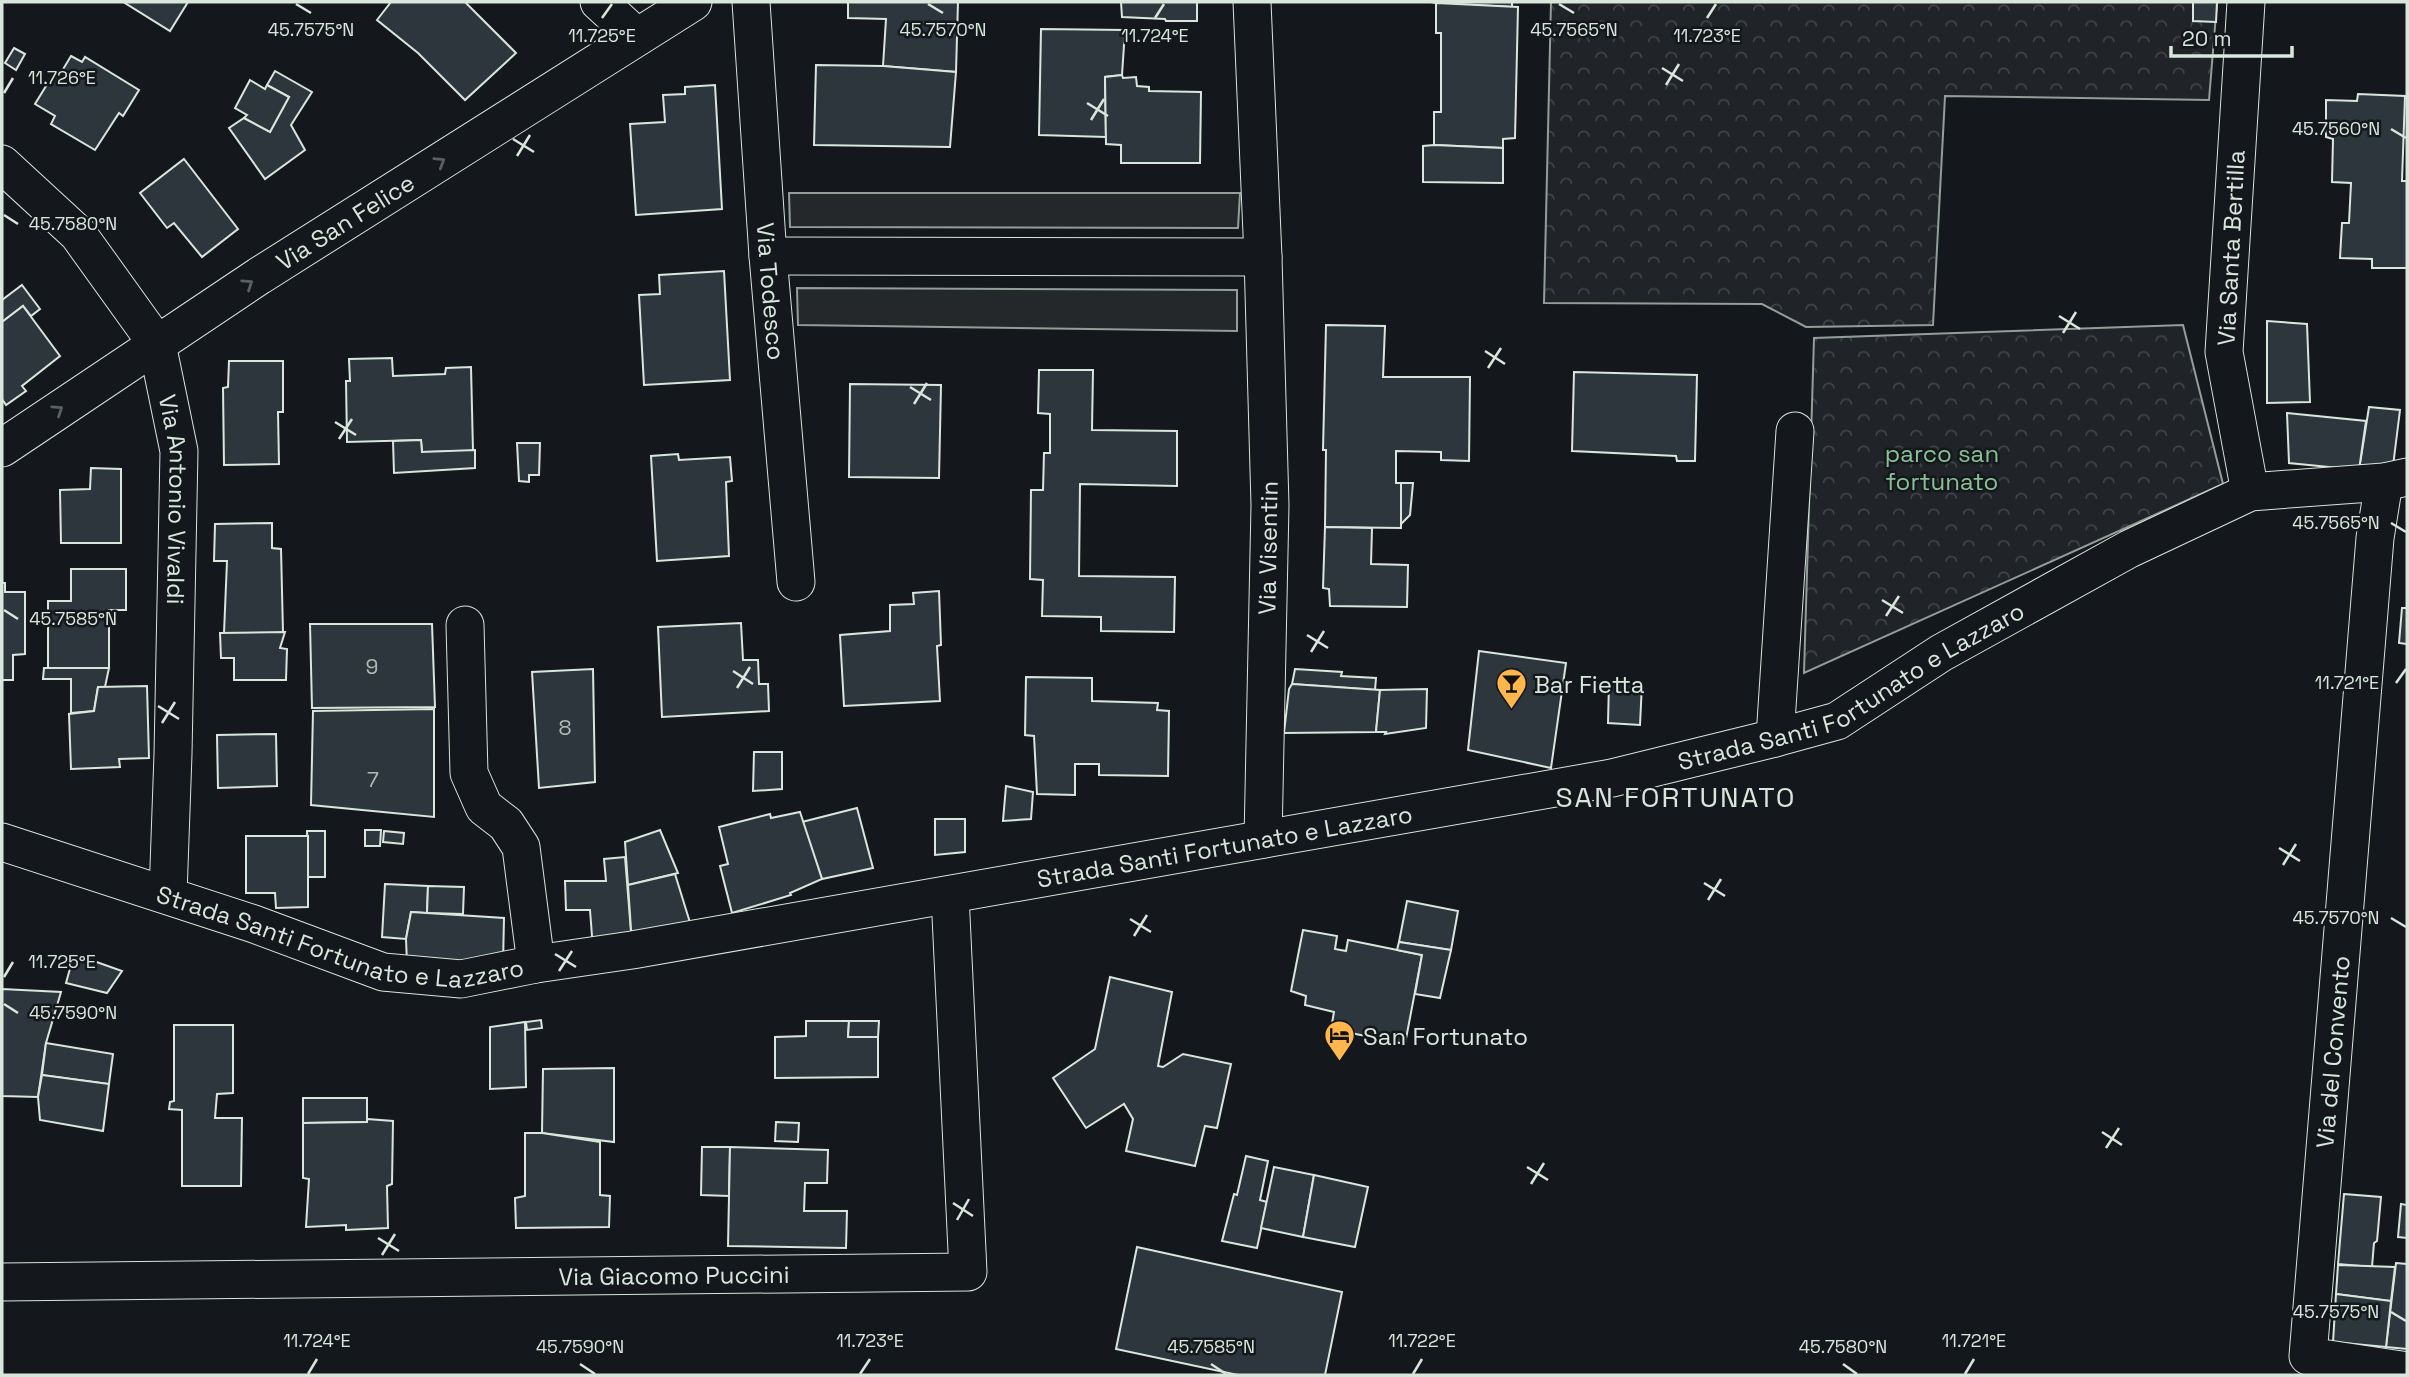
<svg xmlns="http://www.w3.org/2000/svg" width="2409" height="1377" viewBox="0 0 2409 1377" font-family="'Space Grotesk',sans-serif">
<defs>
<pattern id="park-crowns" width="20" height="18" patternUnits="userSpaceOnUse" patternTransform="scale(1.75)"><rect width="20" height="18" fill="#202428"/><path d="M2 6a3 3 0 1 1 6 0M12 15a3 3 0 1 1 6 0" fill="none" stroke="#404447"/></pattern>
</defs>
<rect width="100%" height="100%" fill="#14181c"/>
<!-- park -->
<g fill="url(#park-crowns)" stroke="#939e99" stroke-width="2">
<polygon points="1551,2 2217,2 2209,100 1945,96 1933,325 1806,327 1762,304 1544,303"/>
<polygon points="2183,325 2223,484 1804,673 1814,338"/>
</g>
<!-- parking -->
<g fill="#24282b" stroke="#939e99" stroke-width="2">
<polygon points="789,193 1240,193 1238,228 790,227"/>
<polygon points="797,288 1237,290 1237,331 798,325"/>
</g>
<!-- building -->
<g fill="#2c363c" stroke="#d8e6dc" stroke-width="2">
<polygon points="126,2 188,2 170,31 125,3"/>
<polygon points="391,2 465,2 516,53 465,100 418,53 377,20"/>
<polygon points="848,2 958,2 956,72 883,66 886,19 848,18"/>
<polygon points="1121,2 1197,2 1197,21 1166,21 1165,19 1122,17"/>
<polygon points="1431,2 1512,2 1512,7 1436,3"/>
<polygon points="2193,2 2217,2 2216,22 2193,21"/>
<polygon points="1436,3 1518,7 1515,138 1503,139 1503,148 1434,145 1434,112 1441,112 1441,33 1436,33"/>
<polygon points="1041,29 1125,30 1122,75 1105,77 1106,137 1039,135"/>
<polygon points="14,48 25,54 16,70 5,63"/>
<polygon points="71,56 82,62 85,57 139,90 123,116 119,113 95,150 51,124 55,116 35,104 54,73 59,76"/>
<polygon points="816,65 883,66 956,72 950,147 814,145"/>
<polygon points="275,71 312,92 291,125 305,150 265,179 229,128 244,118 270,132 289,97 267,85"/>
<polygon points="1122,75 1123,78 1136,77 1137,86 1149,87 1149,91 1201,92 1200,163 1121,163 1121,145 1106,144 1105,77"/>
<polygon points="250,80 265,89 267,85 289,97 270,132 244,118 247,115 235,108"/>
<polygon points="715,85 722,209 636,215 630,124 665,122 663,95 685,94 685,87"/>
<polygon points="2358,94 2405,96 2402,181 2407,181 2407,268 2372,268 2372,259 2340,258 2342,223 2349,223 2351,183 2332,182 2333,139 2326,137 2326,100 2357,101"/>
<polygon points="1434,145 1503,148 1503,183 1423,182 1423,146"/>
<polygon points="184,159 238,229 202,257 174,223 167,228 140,193"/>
<polygon points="724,271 730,380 644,385 639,295 660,294 659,275"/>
<polygon points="22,285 40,309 31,316 23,306 2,322 2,300"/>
<polygon points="23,306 60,356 22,386 26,391 6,405 2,399 2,322"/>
<polygon points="2267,321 2307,324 2310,402 2267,403"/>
<polygon points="1326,325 1385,326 1383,377 1470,377 1469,461 1441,460 1441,452 1396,451 1396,483 1401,483 1401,528 1325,527 1326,450 1323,450"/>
<polygon points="392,358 393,376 445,374 446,368 471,367 473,451 422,452 421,440 347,442 346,381 350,381 349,359"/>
<polygon points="229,361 283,361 283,412 278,412 279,464 224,465 223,388 228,387"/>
<polygon points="1039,370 1093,370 1092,430 1177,431 1177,486 1080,484 1079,576 1175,577 1174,632 1101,631 1101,617 1042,616 1043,580 1030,579 1031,490 1043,490 1044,453 1050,453 1050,414 1038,413"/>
<polygon points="1574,372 1697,375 1695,461 1677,461 1676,456 1572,451"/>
<polygon points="850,384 941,385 939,478 849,477"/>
<polygon points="2369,407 2400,410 2392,474 2359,470"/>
<polygon points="2287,413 2366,421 2359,470 2289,463"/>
<polygon points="421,440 422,452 475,450 475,468 394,473 393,441"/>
<polygon points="517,443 540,443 539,475 529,475 529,482 519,481"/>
<polygon points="678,454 679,460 730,457 732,481 726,482 729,556 657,561 651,456"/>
<polygon points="91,468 121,469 121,543 61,543 60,490 90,489"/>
<polygon points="1401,483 1413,483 1410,515 1401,524"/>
<polygon points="272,523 272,548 281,549 283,633 224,633 227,561 214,561 215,524"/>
<polygon points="1325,527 1372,528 1371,564 1408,565 1407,607 1330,606 1329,589 1323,588"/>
<polygon points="71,569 126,569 126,610 109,610 109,668 48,668 48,601 71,601"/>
<polygon points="2,583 5,583 5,592 25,592 25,654 13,655 13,680 2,680"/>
<polygon points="939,591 941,645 937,646 940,701 844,706 840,635 890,631 890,605 914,604 913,593"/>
<polygon points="2402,608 2407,608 2407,644 2399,643"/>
<polygon points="741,623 743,660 758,660 759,684 768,684 769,711 662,717 658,627"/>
<polygon points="310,624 432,624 435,707 312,708"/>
<polygon points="285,632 280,648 287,649 286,680 234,680 234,658 221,658 220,633"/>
<polygon points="1479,651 1566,663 1551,768 1468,750"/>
<polygon points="44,668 109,668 105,687 98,687 94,711 71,713 71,679 43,679"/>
<polygon points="593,669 595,782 539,788 532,672"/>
<polygon points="1295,669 1342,672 1341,676 1376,678 1375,690 1292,684"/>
<polygon points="1026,677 1092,678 1092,701 1158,703 1157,710 1169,711 1168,776 1099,775 1099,764 1075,764 1075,795 1037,794 1034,736 1025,735"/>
<polygon points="1609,682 1642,683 1640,725 1608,723"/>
<polygon points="1292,684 1380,690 1376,732 1284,733 1289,689"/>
<polygon points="147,686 149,758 119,759 120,767 71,769 69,714 94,711 98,687"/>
<polygon points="1427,689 1426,728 1385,734 1386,732 1376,732 1380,690"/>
<polygon points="434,709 434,817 311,805 313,711"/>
<polygon points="276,734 277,786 218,788 217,735"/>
<polygon points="754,752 782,752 782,789 753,791"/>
<polygon points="1006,786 1033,792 1031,819 1003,821"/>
<polygon points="857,808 873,868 822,879 802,822"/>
<polygon points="800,812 822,879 790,893 791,895 732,913 720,866 728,864 719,827 770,814 771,818"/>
<polygon points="935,819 965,819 965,852 935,855"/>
<polygon points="365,830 381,830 380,846 365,846"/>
<polygon points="660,830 678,873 628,885 625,842"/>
<polygon points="307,831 325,831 325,877 308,877"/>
<polygon points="384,831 404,833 403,844 383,842"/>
<polygon points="246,836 308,836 308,907 276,908 275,893 246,893"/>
<polygon points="625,857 632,944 593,949 590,910 566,910 565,881 606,881 604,859"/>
<polygon points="675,874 692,929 632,944 628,885"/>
<polygon points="385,884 428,886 427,913 411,912 406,939 382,937"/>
<polygon points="428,886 464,887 463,914 427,913"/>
<polygon points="1407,901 1458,911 1451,950 1399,942"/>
<polygon points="411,912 504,918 503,964 407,963 406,939"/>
<polygon points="1303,930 1337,936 1335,949 1346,951 1348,940 1422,955 1405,1044 1331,1029 1334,1012 1305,1005 1306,996 1291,991"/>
<polygon points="1399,942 1451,950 1440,998 1415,994 1422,955 1397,950"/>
<polygon points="74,954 122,971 107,993 66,983"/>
<polygon points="1110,977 1172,992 1158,1066 1163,1067 1183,1054 1231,1064 1217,1128 1205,1126 1195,1166 1126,1151 1133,1119 1124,1104 1086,1128 1053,1078 1095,1049"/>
<polygon points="2,989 61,992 46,1043 38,1097 2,1096"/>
<polygon points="541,1020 542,1028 527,1030 526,1022"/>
<polygon points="806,1021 849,1021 848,1037 878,1037 878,1077 775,1078 775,1037 806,1036"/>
<polygon points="849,1021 879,1021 878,1037 848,1037"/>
<polygon points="525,1022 526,1087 490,1089 490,1027"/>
<polygon points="174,1025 233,1025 233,1093 217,1094 215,1118 242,1118 241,1186 182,1186 182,1110 169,1109 170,1102 174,1101"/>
<polygon points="46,1043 113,1054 109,1084 42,1075"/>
<polygon points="614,1068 614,1142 542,1133 543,1069"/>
<polygon points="42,1075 109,1084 103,1131 40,1120 38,1097"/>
<polygon points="303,1098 367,1098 367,1122 303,1123"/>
<polygon points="367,1119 393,1121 392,1184 387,1186 388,1228 346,1230 346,1225 306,1227 309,1179 303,1178 303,1123 367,1122"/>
<polygon points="776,1122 799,1123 798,1142 775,1141"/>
<polygon points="525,1133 542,1133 600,1142 600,1195 610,1196 609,1227 516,1228 515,1198 525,1196"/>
<polygon points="702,1147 730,1147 729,1196 701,1195"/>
<polygon points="730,1147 828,1150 827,1183 805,1183 804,1211 847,1211 846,1248 728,1246"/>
<polygon points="1246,1156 1268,1161 1260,1200 1267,1202 1257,1248 1222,1241 1234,1194 1237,1195"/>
<polygon points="1274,1167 1314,1175 1303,1237 1261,1228"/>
<polygon points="1314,1175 1368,1187 1355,1247 1303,1237"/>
<polygon points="2344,1194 2381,1197 2377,1241 2374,1243 2372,1267 2338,1264"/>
<polygon points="2401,1204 2407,1205 2407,1238 2398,1237"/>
<polygon points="1137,1247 1342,1292 1325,1375 1238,1375 1116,1349"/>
<polygon points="2396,1263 2407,1264 2407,1349 2386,1347"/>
<polygon points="2338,1265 2395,1267 2391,1301 2336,1294"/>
<polygon points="2336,1294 2391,1301 2386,1347 2333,1342"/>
</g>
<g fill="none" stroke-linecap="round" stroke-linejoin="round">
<defs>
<g id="street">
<polyline points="599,2 637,37"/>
<path id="s1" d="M751,2L768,256L796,582"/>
<polyline points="1252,2 1263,257 1270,505 1263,839"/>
<polyline points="2246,2 2224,352 2250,492"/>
<path id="s2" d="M2,164L78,234L157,344L179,451L173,754L168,895"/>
<polyline points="768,256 1263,257"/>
<path id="s3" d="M2,448L259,276L693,2"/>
<polyline points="2384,482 2375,538 2308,1356 2407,1371"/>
<polyline points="465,625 469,773 484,807 506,824 521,847 536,964"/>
<polyline points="1775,738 1795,431"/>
<path id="s4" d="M2,842L254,924L383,972L461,979L536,964L632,950L1612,778L1775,738L1837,721L1941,653L2129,549L2250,492L2384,482L2407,477"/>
<path id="s5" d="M2,1282L968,1272L950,895"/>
</g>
</defs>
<!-- street casing -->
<use href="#street" stroke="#d8e6dc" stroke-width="39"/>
<!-- street -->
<use href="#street" stroke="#14181c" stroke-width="37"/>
</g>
<!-- one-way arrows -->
<defs><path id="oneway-chevron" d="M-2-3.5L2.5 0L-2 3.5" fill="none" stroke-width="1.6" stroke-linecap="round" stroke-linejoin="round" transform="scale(1.75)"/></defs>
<g stroke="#59605f">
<use href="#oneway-chevron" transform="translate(440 162) rotate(-32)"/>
<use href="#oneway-chevron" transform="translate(248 284) rotate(-34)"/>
<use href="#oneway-chevron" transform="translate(58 410) rotate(-34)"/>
</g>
<!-- ticks -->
<path fill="none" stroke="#d8e6dc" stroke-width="2.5" d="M296,4L311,13M928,4L943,13M1559,4L1574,13M602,18L612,4M1155,18L1164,4M1707,18L1716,4M1662,68L1683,81M1666,85L1679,64M4,93L13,78M1087,103L1108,116M1091,120L1104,99M2391,129L2406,138M513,139L534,152M517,156L530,135M4,215L18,224M2059,316L2080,329M2063,333L2076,312M1485,351L1505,364M1488,368L1501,348M910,387L931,400M914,404L927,383M335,422L356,435M339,439L352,419M2391,523L2406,532M1882,600L1903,613M4,610L18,619M1886,616L1899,596M1307,635L1328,648M1311,652L1324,631M733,671L753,684M2396,683L2406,669M737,688L750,667M158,706L179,719M162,723L175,702M2279,848L2300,861M2283,865L2296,844M1704,883L1725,896M1708,900L1721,879M2391,918L2406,927M1130,919L1151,932M1134,936L1147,915M555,954L576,967M559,971L572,951M4,977L13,962M4,1004L18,1013M2102,1132L2122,1145M2106,1148L2119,1128M1527,1167L1548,1180M1531,1184L1544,1163M953,1203L973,1216M957,1220L969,1199M378,1238L399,1251M382,1255L395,1234M2391,1312L2406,1321M580,1364L595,1374M1211,1364L1226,1374M1843,1364L1857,1374M308,1374L317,1359M860,1374L870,1359M1413,1374L1422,1359M1965,1374L1974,1359"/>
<!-- icons -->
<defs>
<symbol id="bar-pin" viewBox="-11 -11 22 30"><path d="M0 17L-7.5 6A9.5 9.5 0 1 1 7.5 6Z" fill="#ffb74d" stroke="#14181c"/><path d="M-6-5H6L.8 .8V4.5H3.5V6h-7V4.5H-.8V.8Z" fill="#111"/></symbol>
<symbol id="hotel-pin" viewBox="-11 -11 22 30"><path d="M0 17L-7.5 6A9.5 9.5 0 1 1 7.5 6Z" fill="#ffb74d" stroke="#14181c"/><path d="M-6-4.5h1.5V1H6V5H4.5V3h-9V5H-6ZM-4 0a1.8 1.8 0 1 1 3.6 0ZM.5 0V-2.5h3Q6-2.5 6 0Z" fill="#111"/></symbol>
</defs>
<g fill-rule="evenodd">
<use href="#bar-pin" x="1494" y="666" width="35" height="47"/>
<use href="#hotel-pin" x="1322" y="1018" width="35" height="47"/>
</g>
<g text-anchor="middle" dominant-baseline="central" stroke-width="5" stroke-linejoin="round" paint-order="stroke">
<!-- number labels -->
<g font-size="21" fill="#adbab4">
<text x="372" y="666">9</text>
<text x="565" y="727">8</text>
<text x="373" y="779">7</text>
</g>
<!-- street labels -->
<g font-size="24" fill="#d8e6dc" stroke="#14181c">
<text stroke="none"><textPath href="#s3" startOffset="411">Via San Felice</textPath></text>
<text transform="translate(2231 248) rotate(-87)">Via Santa Bertilla</text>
<text stroke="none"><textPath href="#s1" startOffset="290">Via Todesco</textPath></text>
<text stroke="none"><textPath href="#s2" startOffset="396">Via Antonio Vivaldi</textPath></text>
<text transform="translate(1268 548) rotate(-89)">Via Visentin</text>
<text stroke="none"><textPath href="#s4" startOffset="1908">Strada Santi Fortunato e Lazzaro</textPath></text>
<text stroke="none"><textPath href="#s4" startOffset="1256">Strada Santi Fortunato e Lazzaro</textPath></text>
<text stroke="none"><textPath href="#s4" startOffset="354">Strada Santi Fortunato e Lazzaro</textPath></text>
<text transform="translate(2333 1052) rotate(-85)">Via del Convento</text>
<text stroke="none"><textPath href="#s5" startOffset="672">Via Giacomo Puccini</textPath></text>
</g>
<!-- park labels -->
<g font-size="24" fill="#8ac095" stroke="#14181c">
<text x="1942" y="453">parco san<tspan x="1942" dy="28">fortunato</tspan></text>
</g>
<!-- poi labels -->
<g font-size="24" fill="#d8e6dc" stroke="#14181c" text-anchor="start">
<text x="1534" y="684">Bar Fietta</text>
<text x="1363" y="1036">San Fortunato</text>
</g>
<!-- quarter labels -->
<g font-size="28" letter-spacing="2" fill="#d8e6dc" stroke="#14181c">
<text x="1676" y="797">SAN FORTUNATO</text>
</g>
</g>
<g font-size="18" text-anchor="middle" fill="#d8e6dc" stroke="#14181c" stroke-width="5" stroke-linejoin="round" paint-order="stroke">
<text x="311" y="36">45.7575°N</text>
<text x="943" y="36">45.7570°N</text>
<text x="1574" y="36">45.7565°N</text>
<text x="602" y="42">11.725°E</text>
<text x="1155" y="42">11.724°E</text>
<text x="1707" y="42">11.723°E</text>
<text x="62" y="84">11.726°E</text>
<text x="2336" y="135">45.7560°N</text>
<text x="73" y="230">45.7580°N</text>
<text x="2336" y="529">45.7565°N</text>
<text x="73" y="625">45.7585°N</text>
<text x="2347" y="689">11.721°E</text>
<text x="2336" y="924">45.7570°N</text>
<text x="62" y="968">11.725°E</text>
<text x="73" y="1019">45.7590°N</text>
<text x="2336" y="1318">45.7575°N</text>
<text x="317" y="1347">11.724°E</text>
<text x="870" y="1347">11.723°E</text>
<text x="1422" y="1347">11.722°E</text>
<text x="1974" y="1347">11.721°E</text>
<text x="580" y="1353">45.7590°N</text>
<text x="1211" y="1353">45.7585°N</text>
<text x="1843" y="1353">45.7580°N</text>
</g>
<!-- border -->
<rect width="2409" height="1377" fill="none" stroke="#d8e6dc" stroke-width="7"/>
<!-- scale -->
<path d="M2171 46v10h121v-10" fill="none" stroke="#d8e6dc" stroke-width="3.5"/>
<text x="2182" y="46" font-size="21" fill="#d8e6dc" stroke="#14181c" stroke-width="5" paint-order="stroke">20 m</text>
</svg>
